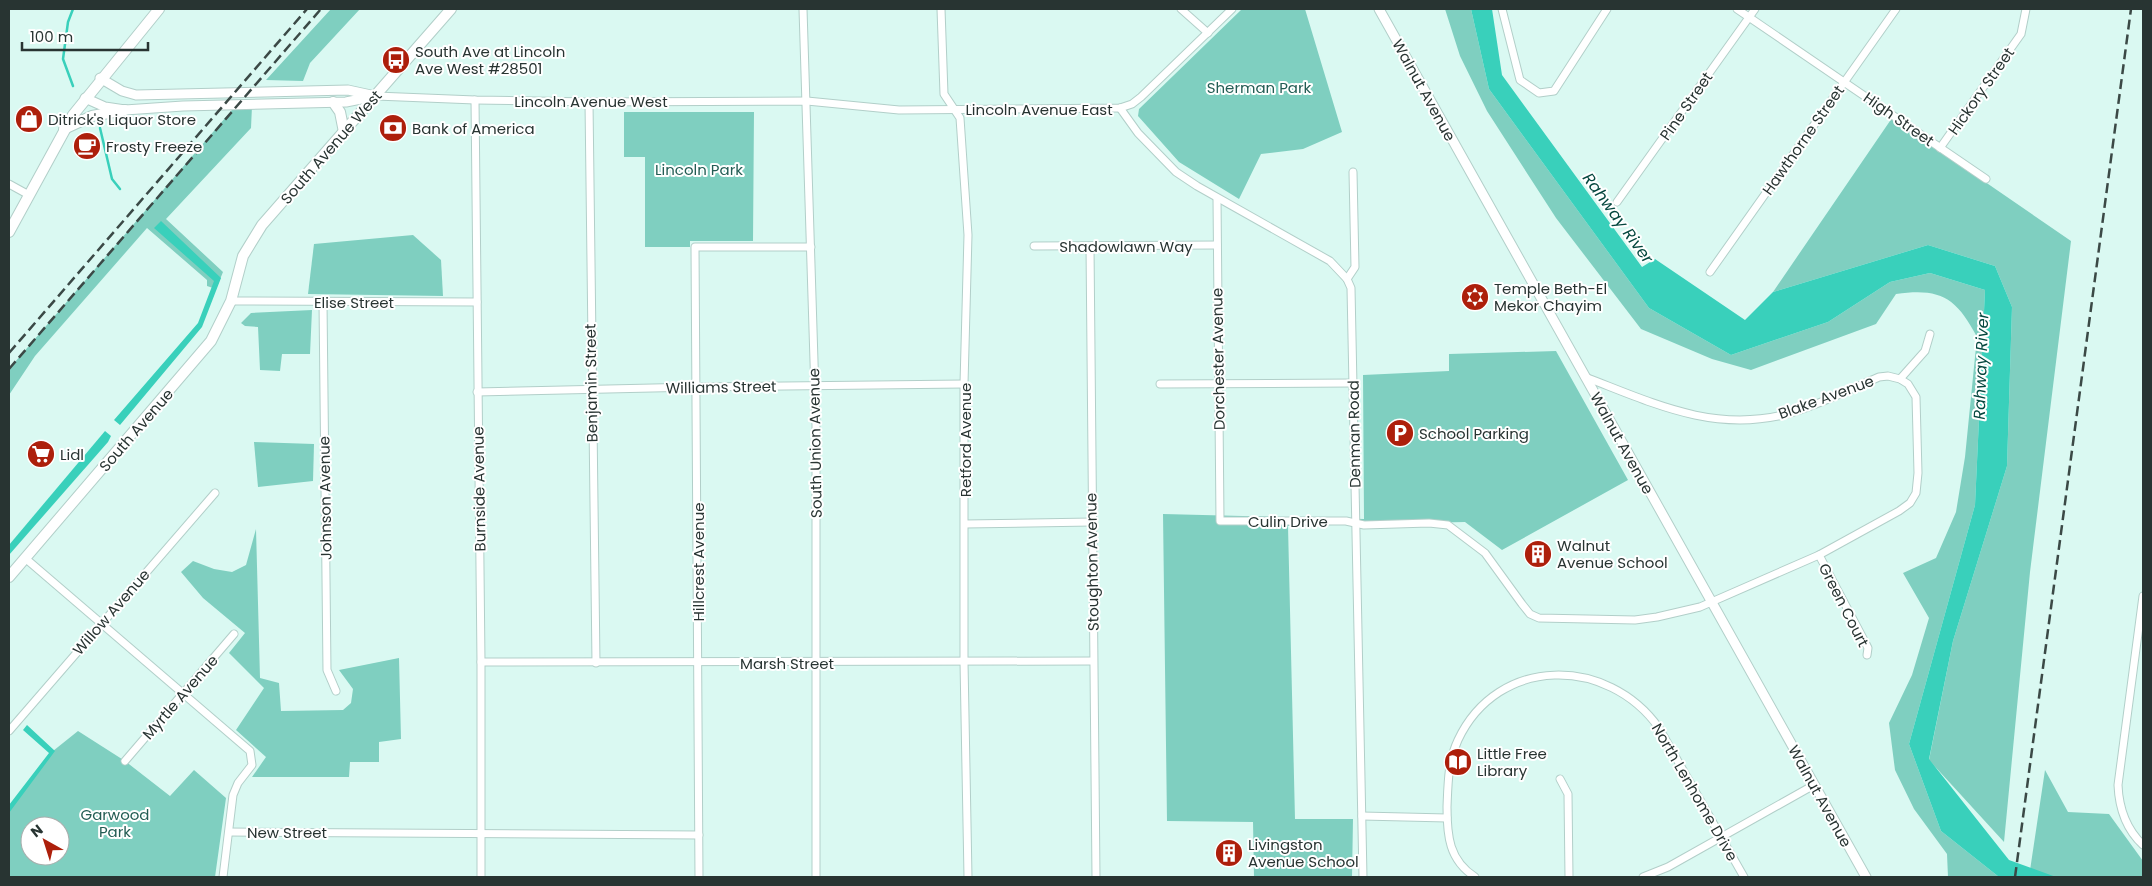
<svg xmlns="http://www.w3.org/2000/svg" width="2152" height="886" viewBox="0 0 2152 886" font-family="Poppins,sans-serif">
<rect width="100%" height="100%" fill="#daf9f2"/>
<!-- green -->
<g fill="#7fcfc0" fill-rule="evenodd">
<polygon points="331,9 360,9 310,63 303,81 266,80"/>
<polygon points="1242,9 1305,9 1342,132 1303,149 1261,154 1239,199 1179,162 1138,116 1139,109"/>
<path d="M1445,9H1471L1489,89L1649,308L1731,355L1828,322L1890,282L1930,273L1985,290L1975,505L1909,744L1941,831L1999,877H1948L1947,854L1914,809L1895,770L1889,723L1912,675L1929,618L1903,573L1936,558L1956,512L1965,457L1977,337C1956,297 1940,288 1896,294L1876,324L1751,370L1712,359L1641,329L1556,218L1487,111L1460,56Z"/>
<polygon points="238,103 252,106 251,128 166,219 223,272 216,289 207,286 207,280 147,228 35,356 9,395 9,369"/>
<polygon points="624,112 754,112 753,241 690,241 690,247 645,247 645,157 624,157"/>
<polygon points="1892,118 2071,241 2030,572 2004,842 1929,760 1953,641 2007,466 2012,307 1995,266 1928,245 1773,292"/>
<polygon points="413,235 441,260 443,296 308,294 314,244"/>
<polygon points="312,310 310,354 282,354 280,371 260,370 258,327 245,326 241,323 251,313"/>
<polygon points="1556,351 1628,480 1502,550 1465,522 1288,526 1295,819 1353,819 1352,877 1254,877 1253,822 1167,821 1163,514 1364,519 1363,375 1449,371 1449,354"/>
<polygon points="254,442 314,444 313,481 258,487"/>
<polygon points="256,529 260,678 279,683 281,711 343,710 351,703 353,689 339,670 399,658 401,739 379,742 379,762 350,762 349,777 252,777 266,757 236,730 264,688 229,653 245,633 203,598 181,572 193,561 214,569 232,572 246,565"/>
<path d="M78,731L125,761L170,796L194,770L226,798L215,877H9V809L53,751ZM30,826H60V856H30Z"/>
<polygon points="2045,770 2068,812 2109,814 2143,861 2143,877 2029,877"/>
</g>
<!-- water -->
<g fill="#39d0bb">
<polygon points="1471,9 1492,9 1502,75 1642,267 1655,259 1745,320 1773,292 1928,245 1995,266 2012,307 2007,466 1953,641 1929,759 2009,860 2056,877 1999,877 1941,831 1909,744 1975,505 1985,290 1930,273 1890,282 1828,322 1731,355 1649,308 1489,89"/>
<polygon points="161,221 221,278 202,327 120,425 114,420 198,323 214,281 154,228"/>
<polygon points="105,431 111,436 108,442 9,555 9,545"/>
<polygon points="27,725 55,751 9,813 9,805 49,753 23,730"/>
</g>
<g fill="none" stroke-linecap="round" stroke-linejoin="round">
<!-- stream -->
<g stroke="#39d0bb" stroke-width="2.5">
<polyline points="73,9 68,22 63,59 73,86"/>
<polyline points="100,128 112,179 120,189"/>
</g>
<defs>
<g id="minor">
<polyline points="803,9 816,425 816,877"/>
<polyline points="941,9 944,94 960,118 968,235 964,384 964,662 968,877"/>
<polyline points="1181,9 1208,33"/>
<polyline points="1502,9 1520,80 1539,93 1554,91 1607,9"/>
<polyline points="1737,9 1986,179"/>
<polyline points="376,96 475,100 589,102 807,101 899,110 1120,108 1132,104 1141,97 1232,9"/>
<polyline points="475,100 481,662 481,877"/>
<polyline points="589,102 596,663"/>
<polyline points="1120,108 1138,133 1176,172 1197,186 1330,261 1347,279 1351,288 1363,877"/>
<polyline points="1940,148 2021,34 2026,9"/>
<polyline points="9,184 29,195"/>
<path d="M1217,198L1220,521H1346L1364,525L1429,523L1448,525L1485,553L1522,604L1530,614L1539,618L1635,620L1657,617L1700,607L1819,555L1899,511L1910,503L1916,493L1918,473L1916,397L1908,384L1900,379L1888,376L1879,377C1851,389 1817,406 1787,414C1713,433 1653,403 1585,377"/>
<polyline points="1617,202 1755,9"/>
<polyline points="1034,246 1217,245"/>
<polyline points="1090,246 1096,877"/>
<polyline points="1710,272 1896,9"/>
<polyline points="1347,279 1355,267 1353,172"/>
<polyline points="231,301 477,302"/>
<polyline points="323,302 327,670 336,691"/>
<polyline points="1900,379 1925,351 1930,334"/>
<polyline points="1160,384 1353,383"/>
<polyline points="477,392 697,387 964,384"/>
<polyline points="965,524 1092,522"/>
<polyline points="1819,555 1865,642 1868,648 1867,655"/>
<polyline points="25,558 250,751 252,765 238,783 233,795 223,877"/>
<path d="M2143,596L2118,785C2119,809 2126,829 2143,845"/>
<polyline points="481,662 1093,661"/>
<polyline points="9,731 215,493"/>
<polyline points="125,761 234,634"/>
<polyline points="1560,779 1568,794 1569,877"/>
<polyline points="1362,816 1447,818"/>
<polyline points="229,832 699,835"/>
<polyline points="699,877 695,247 811,247"/>
<path d="M1475,877C1449,860 1447,836 1447,807C1448,783 1448,761 1458,740C1498,655 1608,656 1659,728L1744,877"/>
<polyline points="1643,877 1668,867 1814,785"/>
</g>
<g id="tertiary">
<polyline points="1379,9 1866,877"/>
<polyline points="100,78 122,91 136,95 348,90 371,95"/>
<polyline points="85,98 105,107 125,110 183,106 346,102 376,96"/>
</g>
<g id="secondary">
<polyline points="333,102 340,112 344,132"/>
<polyline points="64,129 92,116 125,110"/>
<polyline points="9,232 73,115 159,9"/>
<polyline points="9,577 211,341 231,301 243,256 262,225 451,9"/>
</g>
</defs>
<!-- minor casing -->
<use href="#minor" stroke="#b2cfc9" stroke-width="9"/>
<!-- tertiary casing -->
<use href="#tertiary" stroke="#b2cfc9" stroke-width="11"/>
<!-- secondary casing -->
<use href="#secondary" stroke="#b2cfc9" stroke-width="12"/>
<!-- minor -->
<use href="#minor" stroke="#fff" stroke-width="7"/>
<!-- tertiary -->
<use href="#tertiary" stroke="#fff" stroke-width="9"/>
<!-- secondary -->
<use href="#secondary" stroke="#fff" stroke-width="10"/>
<!-- rail -->
<g stroke="#3b4946" stroke-width="2.5" stroke-dasharray="10 5" stroke-linecap="butt">
<polyline points="9,353 307,9"/>
<polyline points="9,369 321,9"/>
<polyline points="2015,877 2131,9"/>
</g>
</g>
<!-- icons -->
<defs>
<symbol id="bus-disc" viewBox="-11 -11 22 22"><circle r="9.5" fill="#ad1f0b" stroke="#fff"/><path d="M-5-6H5V4H4V6H2V4H-2V6H-4V4H-5ZM-3.5-4V0h7V-4ZM-3.5 1.2v1.5H-2V1.2ZM2 1.2v1.5H3.5V1.2Z" fill="#fff"/></symbol>
<symbol id="shop-disc" viewBox="-11 -11 22 22"><circle r="9.5" fill="#ad1f0b" stroke="#fff"/><path d="M-5-2.5h2.3a2.7 3.5 0 0 1 5.4 0H5L5.5 6h-11ZM-1.5-2.5h3a1.5 2.3 0 0 0-3 0Z" fill="#fff"/></symbol>
<symbol id="bank-disc" viewBox="-11 -11 22 22"><circle r="9.5" fill="#ad1f0b" stroke="#fff"/><path d="M-6-4H6V4H-6ZM0-2.3a2.3 2.3 0 1 0 0 4.6a2.3 2.3 0 1 0 0-4.6Z" fill="#fff"/></symbol>
<symbol id="cafe-disc" viewBox="-11 -11 22 22"><circle r="9.5" fill="#ad1f0b" stroke="#fff"/><path d="M-5.5-4.5H6V0H3Q3 3.5 0 3.5H-2.5Q-5.5 3.5-5.5 0ZM3-3.2v2h1.7v-2ZM-6 4.5H4V6H-6Z" fill="#fff"/></symbol>
<symbol id="synagogue-disc" viewBox="-11 -11 22 22"><circle r="9.5" fill="#ad1f0b" stroke="#fff"/><path d="M0-6.5L5.6 3.2H-5.6ZM0 6.5L5.6-3.2H-5.6Z" fill="#fff"/></symbol>
<symbol id="parking-disc" viewBox="-11 -11 22 22"><circle r="9.5" fill="#ad1f0b" stroke="#fff"/><path d="M-3.5-5.5H1a3.5 3.5 0 0 1 0 7H-1V5.5H-3.5ZM-1-3.4V-.6H.8a1.4 1.4 0 0 0 0-2.8Z" fill="#fff"/></symbol>
<symbol id="supermarket-disc" viewBox="-11 -11 22 22"><circle r="9.5" fill="#ad1f0b" stroke="#fff"/><path d="M-6-5.5h2.5l.6 2H6L4.5 2H-2.5L-4.4-4H-6ZM-1.5 3.2a1.3 1.3 0 1 0 .1 0ZM3 3.2a1.3 1.3 0 1 0 .1 0Z" fill="#fff"/></symbol>
<symbol id="building-disc" viewBox="-11 -11 22 22"><circle r="9.5" fill="#ad1f0b" stroke="#fff"/><path d="M-4-6H4V6H1V3H-1V6H-4ZM-2.5-4.3h1.7v1.8h-1.7ZM.8-4.3h1.7v1.8H.8ZM-2.5-1h1.7V.8h-1.7ZM.8-1h1.7V.8H.8Z" fill="#fff"/></symbol>
<symbol id="library-disc" viewBox="-11 -11 22 22"><circle r="9.5" fill="#ad1f0b" stroke="#fff"/><path d="M-6-4Q-3-5.5-.7-3.5V5Q-3 3-6 4ZM6-4Q3-5.5 .7-3.5V5Q3 3 6 4Z" fill="#fff"/></symbol>
</defs>
<g fill-rule="evenodd">
<use href="#bus-disc" x="380" y="44" width="32" height="32"/>
<use href="#shop-disc" x="13" y="103" width="32" height="32"/>
<use href="#bank-disc" x="377" y="112" width="32" height="32"/>
<use href="#cafe-disc" x="71" y="130" width="32" height="32"/>
<use href="#synagogue-disc" x="1459" y="281" width="32" height="32"/>
<use href="#parking-disc" x="1384" y="417" width="32" height="32"/>
<use href="#supermarket-disc" x="25" y="438" width="32" height="32"/>
<use href="#building-disc" x="1522" y="538" width="32" height="32"/>
<use href="#library-disc" x="1442" y="746" width="32" height="32"/>
<use href="#building-disc" x="1213" y="837" width="32" height="32"/>
</g>
<g text-anchor="middle" dominant-baseline="central" stroke-width="4" stroke-linejoin="round" paint-order="stroke">
<!-- poi labels -->
<g font-size="15" fill="#283432" stroke="#fff" text-anchor="start">
<text x="415" y="51">South Ave at Lincoln<tspan x="415" dy="17">Ave West #28501</tspan></text>
<text x="48" y="119">Ditrick's Liquor Store</text>
<text x="412" y="128">Bank of America</text>
<text x="106" y="146">Frosty Freeze</text>
<text x="1494" y="288">Temple Beth-El<tspan x="1494" dy="17">Mekor Chayim</tspan></text>
<text x="1419" y="433">School Parking</text>
<text x="60" y="454">Lidl</text>
<text x="1557" y="545">Walnut<tspan x="1557" dy="17">Avenue School</tspan></text>
<text x="1477" y="753">Little Free<tspan x="1477" dy="17">Library</tspan></text>
<text x="1248" y="844">Livingston<tspan x="1248" dy="17">Avenue School</tspan></text>
</g>
<!-- park labels -->
<g font-size="15" fill="#235d54" stroke="#fff">
<text x="1259" y="87">Sherman Park</text>
<text x="699" y="169">Lincoln Park</text>
<text x="115" y="814">Garwood<tspan x="115" dy="17">Park</tspan></text>
</g>
<!-- street labels -->
<g font-size="15" fill="#283432" stroke="#fff">
<text transform="translate(1424 90) rotate(61)">Walnut Avenue</text>
<text transform="translate(1981 91) rotate(-55)">Hickory Street</text>
<text x="591" y="101">Lincoln Avenue West</text>
<text transform="translate(1686 106) rotate(-55)">Pine Street</text>
<text x="1039" y="109">Lincoln Avenue East</text>
<text transform="translate(1899 119) rotate(35)">High Street</text>
<text transform="translate(1803 140) rotate(-55)">Hawthorne Street</text>
<text transform="translate(331 147) rotate(-49)">South Avenue West</text>
<text x="1126" y="246">Shadowlawn Way</text>
<text x="354" y="302">Elise Street</text>
<text transform="translate(1218 359) rotate(-91)">Dorchester Avenue</text>
<text transform="translate(591 383) rotate(-91)">Benjamin Street</text>
<text transform="translate(721 387) rotate(-1)">Williams Street</text>
<text transform="translate(1826 397) rotate(-20)">Blake Avenue</text>
<text transform="translate(136 430) rotate(-49)">South Avenue</text>
<text transform="translate(1354 434) rotate(-91)">Denman Road</text>
<text transform="translate(965 440) rotate(-90)">Retford Avenue</text>
<text transform="translate(815 443) rotate(-91)">South Union Avenue</text>
<text transform="translate(1622 443) rotate(61)">Walnut Avenue</text>
<text transform="translate(479 489) rotate(-91)">Burnside Avenue</text>
<text transform="translate(325 498) rotate(-91)">Johnson Avenue</text>
<text x="1288" y="521">Culin Drive</text>
<text transform="translate(698 562) rotate(-90)">Hillcrest Avenue</text>
<text transform="translate(1092 562) rotate(-91)">Stoughton Avenue</text>
<text transform="translate(1844 605) rotate(63)">Green Court</text>
<text transform="translate(111 612) rotate(-49)">Willow Avenue</text>
<text x="787" y="663">Marsh Street</text>
<text transform="translate(180 697) rotate(-49)">Myrtle Avenue</text>
<text transform="translate(1695 792) rotate(60)">North Lenhome Drive</text>
<text transform="translate(1820 796) rotate(61)">Walnut Avenue</text>
<text x="287" y="832">New Street</text>
</g>
<!-- water labels -->
<g font-size="16" font-style="italic" fill="#04473e" stroke="#fff">
<text transform="translate(1618 218) rotate(54)">Rahway River</text>
<text transform="translate(1981 366) rotate(-88)">Rahway River</text>
</g>
</g>
<!-- border -->
<rect width="2152" height="886" fill="none" stroke="#283432" stroke-width="20"/>
<!-- north arrow -->
<g transform="translate(45 841) rotate(321)"><circle r="24" fill="#ffffff" stroke="#a9aead"/>
<path d="M0-4L9 19L0 12L-9 19Z" fill="#ad1f0b"/>
<text y="-8" font-size="14" font-weight="bold" text-anchor="middle" fill="#283432">N</text>
</g>
<!-- scale -->
<path d="M22 42v8h126v-8" fill="none" stroke="#283432" stroke-width="2.5"/>
<text x="30" y="42" font-size="15" fill="#283432" stroke="#ffffff" stroke-width="4" paint-order="stroke">100 m</text>
</svg>
